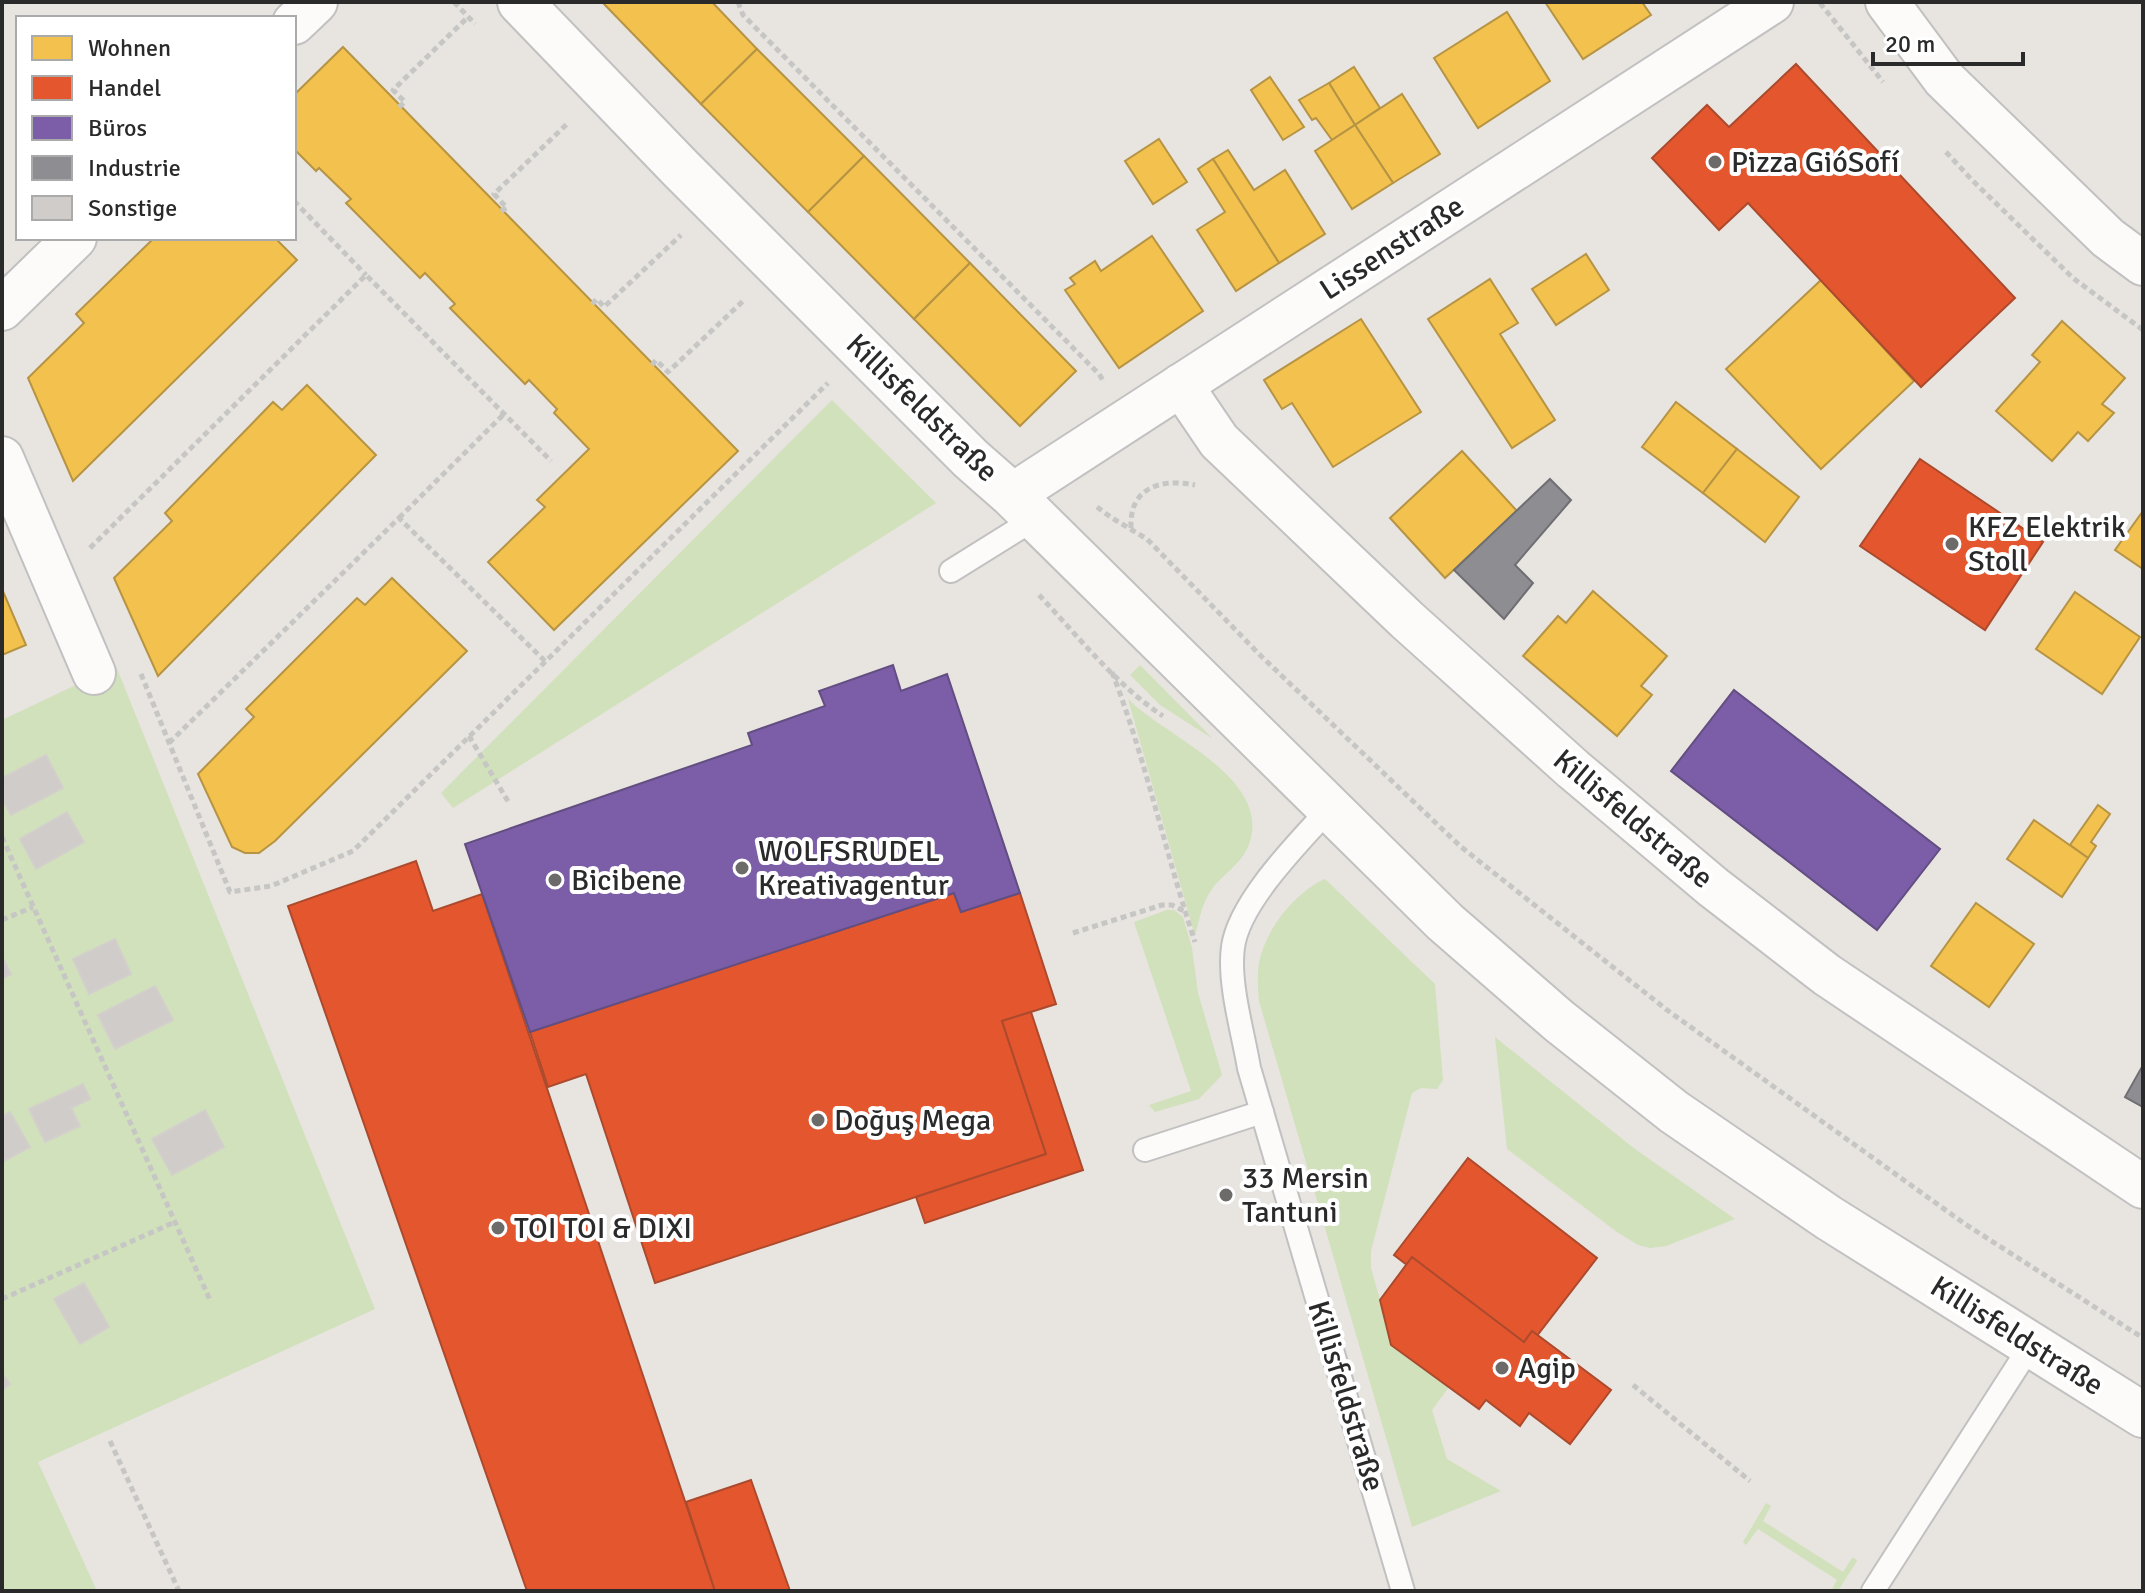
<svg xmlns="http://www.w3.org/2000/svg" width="2145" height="1593" viewBox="0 0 2145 1593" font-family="Signika,sans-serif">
<rect width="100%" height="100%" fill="#e8e4e0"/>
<!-- green -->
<g fill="#d1e1bb">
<polygon points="832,400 936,503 453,808 441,793"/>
<polygon points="1140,665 1213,739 1160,705 1130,675"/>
<polygon points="116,666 375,1309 38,1462 97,1591 2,1591 2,720"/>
<path d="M1128,699C1164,736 1276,779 1248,847C1241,864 1222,875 1212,889C1202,903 1199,920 1195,936Z"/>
<path d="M1325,879L1435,984L1443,1080L1437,1089L1421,1088L1412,1093L1371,1251V1268L1380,1300L1449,1387L1432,1410L1447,1459L1501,1491L1412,1527L1259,1001C1258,988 1257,976 1259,963C1265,930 1295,892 1325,879Z"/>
<polygon points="1167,910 1174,910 1183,917 1192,948 1198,993 1222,1075 1199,1099 1155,1112 1149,1105 1191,1091 1134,922"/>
<polygon points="1495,1037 1635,1149 1735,1219 1666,1246 1650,1248 1638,1245 1617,1232 1507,1149"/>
<polygon points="1766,1503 1771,1506 1763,1521 1843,1572 1852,1558 1856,1559 1857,1561 1838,1591 1831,1591 1837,1580 1758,1529 1746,1545 1743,1542"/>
</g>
<!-- homes -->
<g fill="#f2c14e" stroke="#b69443" stroke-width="2">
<polygon points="602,2 712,2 757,49 701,104"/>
<polygon points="1545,2 1642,2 1651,15 1583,59"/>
<polygon points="1507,12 1550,81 1478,128 1434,58"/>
<polygon points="343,47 738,451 554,630 488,562 545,507 537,500 589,449 554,413 557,409 529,380 525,384 450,308 455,304 425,273 420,278 346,203 351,199 319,168 316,171 294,149 294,95"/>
<polygon points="757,49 864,156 808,212 701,104"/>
<polygon points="1354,67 1380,108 1355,125 1329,83"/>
<polygon points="1270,77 1304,127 1283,140 1251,90"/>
<polygon points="1329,83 1355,125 1332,140 1316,118 1312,120 1299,100"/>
<polygon points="1402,94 1440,154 1393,183 1355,125"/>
<polygon points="1355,125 1393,183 1352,209 1315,151"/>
<polygon points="1159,139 1187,182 1153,204 1125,161"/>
<polygon points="1228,150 1254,190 1285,170 1325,234 1279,263 1213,159"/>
<polygon points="864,156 970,263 914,319 808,212"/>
<polygon points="1213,159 1279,263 1236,291 1197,230 1225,212 1198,169"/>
<polygon points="1152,236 1203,311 1119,368 1065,290 1075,284 1070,278 1095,261 1101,271"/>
<polygon points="154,238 275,238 297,260 73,481 28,378 84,323 76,314"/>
<polygon points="1586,254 1609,290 1556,325 1532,289"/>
<polygon points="970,263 1076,371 1020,426 914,319"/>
<polygon points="1490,279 1518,323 1500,334 1555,420 1512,448 1428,319"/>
<polygon points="1821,280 1914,381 1821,469 1726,369"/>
<polygon points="1361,319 1421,412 1333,467 1292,403 1282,409 1264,380"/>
<polygon points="2062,321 2125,378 2102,404 2114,413 2088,441 2078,432 2052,461 1996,411 2040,362 2032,355"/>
<polygon points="307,385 376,455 158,676 114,578 172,521 165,513 273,402 282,410"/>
<polygon points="1676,402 1737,449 1703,493 1642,447"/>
<polygon points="1737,449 1799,497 1765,542 1703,493"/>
<polygon points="1462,451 1517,511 1445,578 1390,518"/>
<polygon points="2143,511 2143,569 2115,550"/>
<polygon points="392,578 467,651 275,841 259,853 245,853 232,847 198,774 254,717 246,709 357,598 365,605"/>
<polygon points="2,589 26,645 2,655"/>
<polygon points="1593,591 1667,656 1641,686 1652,695 1617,736 1523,656 1558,616 1566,623"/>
<polygon points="2075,592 2140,637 2102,694 2036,649"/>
<polygon points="2098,805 2110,814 2091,842 2096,846 2088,858 2070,845"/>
<polygon points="2034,820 2088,858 2062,897 2007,859"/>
<polygon points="1976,903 2034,944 1989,1007 1931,966"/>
</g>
<!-- shops -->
<g fill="#e4572e" stroke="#ac4a2d" stroke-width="2">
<polygon points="1796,64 2015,298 1921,387 1748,203 1719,230 1652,158 1707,105 1729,127"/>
<polygon points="1920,459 2043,542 1985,630 1860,546"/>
<polygon points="416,861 433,911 482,894 715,1591 527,1591 288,906"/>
<polygon points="954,893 961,912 1020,893 1056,1004 1002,1021 1046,1154 655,1283 586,1074 548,1087 530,1032"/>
<polygon points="1031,1012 1083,1170 925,1223 916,1197 1046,1154 1002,1021"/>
<polygon points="1468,1158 1597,1258 1523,1354 1394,1255"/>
<polygon points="1412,1257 1524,1342 1532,1331 1611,1390 1570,1444 1529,1413 1520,1426 1486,1400 1479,1409 1391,1345 1380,1300"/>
<polygon points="751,1480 790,1591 715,1591 686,1502"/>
</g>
<!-- offices -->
<g fill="#7b5ea7" stroke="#634e82" stroke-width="2">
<polygon points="893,665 901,691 947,674 1020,893 961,912 954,893 530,1032 465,844 752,745 748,733 825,706 819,691"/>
<polygon points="1734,690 1940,849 1877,930 1671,771"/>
</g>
<!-- industry -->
<g fill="#8d8d92" stroke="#6f6f73" stroke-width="2">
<polygon points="1550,479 1571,500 1515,565 1533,583 1504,619 1454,570"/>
<polygon points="2143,1065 2143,1107 2125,1097"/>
</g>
<!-- building -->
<g fill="#cfccca" stroke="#d3d0cc" stroke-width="2">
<polygon points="46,755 63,788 11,815 2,799 2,778"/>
<polygon points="67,812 84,842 36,869 20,839"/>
<polygon points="115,939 131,974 89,994 73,959"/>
<polygon points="2,957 11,974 2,979"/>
<polygon points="155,986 173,1020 115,1049 98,1015"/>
<polygon points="83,1084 90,1099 71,1108 80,1126 45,1142 29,1109"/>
<polygon points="205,1110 224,1147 172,1175 152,1139"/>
<polygon points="10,1112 30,1147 2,1162 2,1116"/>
<polygon points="84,1283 109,1327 80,1344 54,1299"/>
<polygon points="2,1373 10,1384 2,1390"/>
</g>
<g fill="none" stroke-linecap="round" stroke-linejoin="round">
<defs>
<g id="lane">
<polyline points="951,571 1036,518"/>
<path d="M1330,808C1299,842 1239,902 1233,947C1228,983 1243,1032 1249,1068L1403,1591"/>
<polyline points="1145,1150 1262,1112"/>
<polyline points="1873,1591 2031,1345"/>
</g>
<g id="street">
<polyline points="1887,2 1944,79 2108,238 2143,264"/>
<polyline points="294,23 316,2"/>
<polyline points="2,309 75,238"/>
<polyline points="1181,385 1219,441 1407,620 1573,769 1713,887 1827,975 2143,1187"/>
<polyline points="2,458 94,673"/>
<polyline points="1012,495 1772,2"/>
</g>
<polyline id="secondary" points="520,2 680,168 971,459 1012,495 1445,922 1559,1021 1674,1112 1829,1218 2143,1415"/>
</defs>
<!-- lane casing -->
<use href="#lane" stroke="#c2c1c1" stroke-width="26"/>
<!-- street casing -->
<use href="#street" stroke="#c2c1c1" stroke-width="46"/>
<!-- secondary casing -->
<use href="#secondary" stroke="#c2c1c1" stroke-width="48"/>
<!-- path -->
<g stroke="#c6c6c5" stroke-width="5" stroke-dasharray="6 4" stroke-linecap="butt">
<polyline points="454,2 475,24"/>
<polyline points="738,2 743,15 1099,374 1104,382"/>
<polyline points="1820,3 1883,82"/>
<polyline points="399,107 405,102 393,90 468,17"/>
<polyline points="1946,152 1973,181 2073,278 2143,330"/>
<polyline points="294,201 366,275"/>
<polyline points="501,211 507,208 494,194 568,123"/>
<polyline points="592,304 597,299 604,307 681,235"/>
<polyline points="652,365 656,360 668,372 743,301"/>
<polyline points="1097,507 1112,518 1147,539 1261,656 1460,846 1667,1010 1965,1224 2143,1338"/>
<polyline points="399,518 504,414"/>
<path d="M1131,528C1129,488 1160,478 1195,485"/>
<polyline points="90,548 366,275 551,461"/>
<path d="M1039,595C1078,636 1116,685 1163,716"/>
<path d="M1112,672C1146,760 1165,852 1195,942"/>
<polyline points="141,674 230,892 271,886 353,851 828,383"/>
<polyline points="469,736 509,803"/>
<polyline points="169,743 399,518 546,662"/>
<polyline points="2,837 210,1300"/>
<polyline points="2,920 33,907"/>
<polyline points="1073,933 1162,905 1172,905 1184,911"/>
<polyline points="2,1299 175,1222"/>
<polyline points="1633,1385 1750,1481"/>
<polyline points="110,1441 179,1591"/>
</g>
<!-- lane -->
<use href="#lane" stroke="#fcfbfa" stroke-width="22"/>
<!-- street -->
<use href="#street" stroke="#fcfbfa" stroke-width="42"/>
<!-- secondary -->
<use href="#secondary" stroke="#fcfbfa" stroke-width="44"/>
</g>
<!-- markers -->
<g fill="#6c6b6a" stroke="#fff" stroke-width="3">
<circle cx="1715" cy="162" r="8"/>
<circle cx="1952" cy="544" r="8"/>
<circle cx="742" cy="868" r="8"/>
<circle cx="555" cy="880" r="8"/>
<circle cx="818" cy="1120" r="8"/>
<circle cx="1226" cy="1195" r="8"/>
<circle cx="498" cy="1228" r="8"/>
<circle cx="1502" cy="1368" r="8"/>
</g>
<g text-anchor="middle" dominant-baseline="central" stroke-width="8" stroke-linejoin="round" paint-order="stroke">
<!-- poi labels -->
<g font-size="30" fill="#2a2a2a" stroke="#fff" text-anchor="start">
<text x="1731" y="162">Pizza GióSofí</text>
<text x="1968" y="527">KFZ Elektrik<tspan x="1968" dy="34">Stoll</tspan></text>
<text x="758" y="851">WOLFSRUDEL<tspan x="758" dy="34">Kreativagentur</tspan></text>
<text x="571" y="880">Bicibene</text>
<text x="834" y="1120">Doğuş Mega</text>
<text x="1242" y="1178">33 Mersin<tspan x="1242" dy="34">Tantuni</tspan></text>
<text x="514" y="1228">TOI TOI &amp; DIXI</text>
<text x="1518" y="1368">Agip</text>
</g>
<!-- street labels -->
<g font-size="30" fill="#2a2a2a" stroke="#fff">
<text transform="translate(1392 248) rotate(-33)">Lissenstraße</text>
<text transform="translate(922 408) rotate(44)">Killisfeldstraße</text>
<text transform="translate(1633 819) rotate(40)">Killisfeldstraße</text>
<text transform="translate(2017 1336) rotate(32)">Killisfeldstraße</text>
<text transform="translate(1346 1396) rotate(73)">Killisfeldstraße</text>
</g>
</g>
<!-- border -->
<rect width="2145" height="1593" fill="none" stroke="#2a2a2a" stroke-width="8"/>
<!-- legend -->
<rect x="16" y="16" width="280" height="224" fill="#ffffff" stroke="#aaaaaa" stroke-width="2"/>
<rect x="32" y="36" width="40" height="24" fill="#f2c14e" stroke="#aaaaaa" stroke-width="2"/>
<text x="88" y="56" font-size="24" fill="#2a2a2a">Wohnen</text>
<rect x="32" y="76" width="40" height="24" fill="#e4572e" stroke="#aaaaaa" stroke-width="2"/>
<text x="88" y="96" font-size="24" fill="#2a2a2a">Handel</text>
<rect x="32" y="116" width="40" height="24" fill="#7b5ea7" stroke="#aaaaaa" stroke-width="2"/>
<text x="88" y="136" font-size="24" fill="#2a2a2a">Büros</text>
<rect x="32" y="156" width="40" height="24" fill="#8d8d92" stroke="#aaaaaa" stroke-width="2"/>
<text x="88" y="176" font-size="24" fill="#2a2a2a">Industrie</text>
<rect x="32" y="196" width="40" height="24" fill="#cfccca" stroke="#aaaaaa" stroke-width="2"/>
<text x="88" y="216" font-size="24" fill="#2a2a2a">Sonstige</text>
<!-- scale -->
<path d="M1873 52v12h150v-12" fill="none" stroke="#2a2a2a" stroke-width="4"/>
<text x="1885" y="52" font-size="24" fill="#2a2a2a" stroke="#ffffff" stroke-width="6" paint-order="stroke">20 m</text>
</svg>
